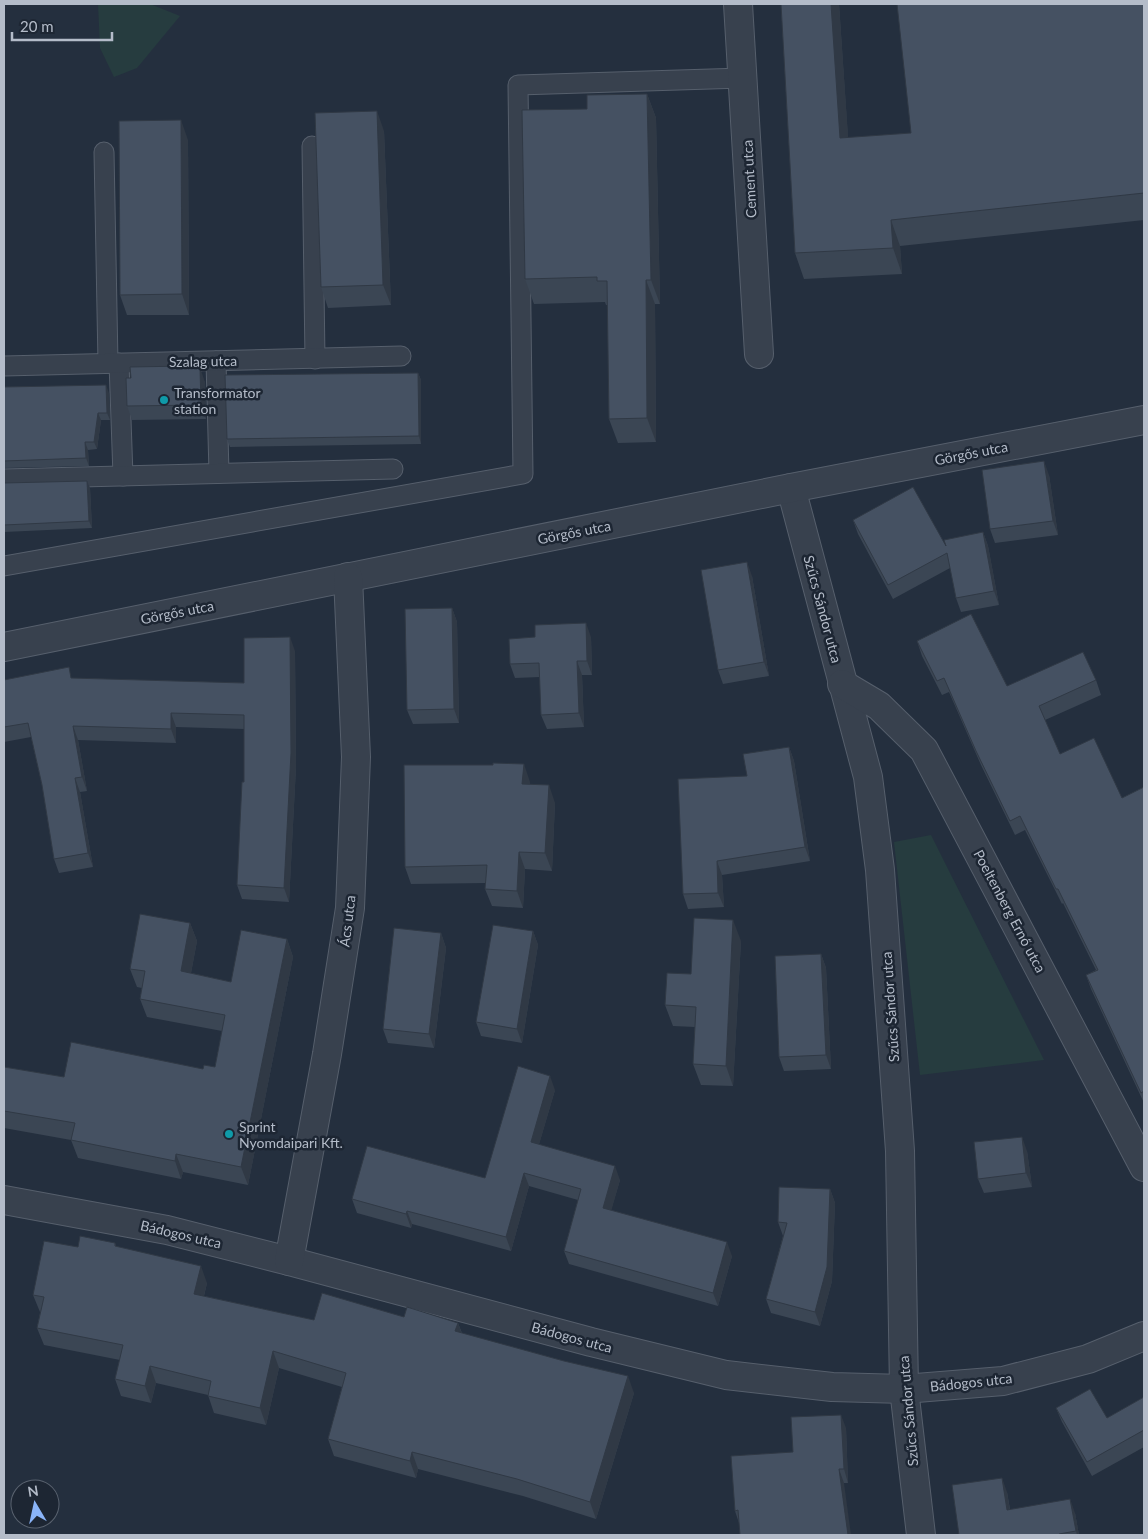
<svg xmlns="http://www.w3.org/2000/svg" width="1148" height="1539" viewBox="0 0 1148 1539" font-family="Lato,sans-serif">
<rect width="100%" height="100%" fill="#242f3e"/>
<!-- green -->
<g fill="#263c3f">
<polygon points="98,4 150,4 180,16 137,68 114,77 100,48"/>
<polygon points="931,835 1044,1060 920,1075 894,842"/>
</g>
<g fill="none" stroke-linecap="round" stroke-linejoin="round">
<defs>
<g id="lane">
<polyline points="312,146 315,359"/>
<polyline points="104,152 108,363"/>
<polyline points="216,361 219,473"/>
<polyline points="119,363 123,476"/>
<polyline points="4,366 401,356"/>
<polyline points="4,479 393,469"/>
<polyline points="4,566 523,474 518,85 743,78"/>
</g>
<g id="street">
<polyline points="738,4 759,354"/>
<polyline points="791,488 868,777 880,870 900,1151 904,1389 921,1535"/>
<polyline points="4,647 791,488 1144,420"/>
<polyline points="842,684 879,706 924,750 1144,1167"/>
<polyline points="4,1200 167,1230 289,1261 591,1342 726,1375 832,1387 904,1389 1003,1381 1088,1359 1144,1336"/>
<polyline points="289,1261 327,1054 350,908 356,757 348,577"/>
</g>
</defs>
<!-- lane casing -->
<use href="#lane" stroke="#565f6c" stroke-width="21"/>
<!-- street casing -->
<use href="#street" stroke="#565f6c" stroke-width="30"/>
<!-- lane -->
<use href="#lane" stroke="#38414e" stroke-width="19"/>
<!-- street -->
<use href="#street" stroke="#38414e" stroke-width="28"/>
</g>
<!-- wall -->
<g fill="#3b4654">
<polygon points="781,4 839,4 848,138 911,133 1144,4 1144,220 900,246 902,274 804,279 795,253"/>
<polygon points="647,94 656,118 660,304 655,304 656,442 618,443 609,419 608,305 606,305 605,302 534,304 525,279 587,109"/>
<polygon points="384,131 391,305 328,308 321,287"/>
<polygon points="188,140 189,315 127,315 120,295"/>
<polygon points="188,368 205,382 206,419 132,420 127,406 131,378"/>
<polygon points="418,373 421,380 421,444 230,447 227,439"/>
<polygon points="4,387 109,393 110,420 101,420 97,449 88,450 89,466 4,468"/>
<polygon points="1049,475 1058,535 995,543 990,529"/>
<polygon points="87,481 90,488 92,528 4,532 4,483"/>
<polygon points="853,520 946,546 983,532 988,546 999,605 961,612 956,598 950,568 893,599 858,534"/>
<polygon points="752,576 769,676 723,684 718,670"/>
<polygon points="452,608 457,622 459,723 413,724 407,710"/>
<polygon points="591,637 592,675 582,675 584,727 547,729 541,715 540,677 515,678 510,664"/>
<polygon points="917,641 1007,686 1096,680 1101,695 1045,720 1060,754 1122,798 1144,787 1144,1103 1091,989 1086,975 1096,970 1063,903 1062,904 1025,830 1015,835 981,765 949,692 942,695 922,656"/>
<polygon points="295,651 296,767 289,902 242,899 237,885 244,782 244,729 176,727 176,743 78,740 87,791 80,792 93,867 59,873 54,859 42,785 31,737 4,742 4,680 73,678 244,683"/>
<polygon points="789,747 794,761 810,861 722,875 724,907 688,909 683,894 747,776"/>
<polygon points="530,782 530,784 555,803 552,871 525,869 523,908 492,906 485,889 486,883 411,884 405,867"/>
<polygon points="190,923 197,941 191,973 231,982 287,939 293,957 248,1185 183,1172 181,1179 78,1158 71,1140 4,1128 4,1067 64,1077 203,1069 215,1067 222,1031 147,1017 140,999 142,988 137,987 130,969"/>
<polygon points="533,931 538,945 522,1043 481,1036 476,1022"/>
<polygon points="441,933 446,948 434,1048 388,1043 383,1029"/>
<polygon points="741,941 733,1086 701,1085 693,1064 695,1027 673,1026 665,1005 691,974"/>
<polygon points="821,954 826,968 831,1069 784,1071 779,1057"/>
<polygon points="555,1090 539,1144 620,1180 611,1210 732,1256 718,1306 569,1264 564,1251 578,1200 529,1186 511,1251 412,1224 411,1228 357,1213 352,1199 485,1178"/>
<polygon points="1027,1151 1032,1187 984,1193 978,1179"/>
<polygon points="830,1189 835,1203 832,1281 820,1326 771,1313 766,1299 783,1236 778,1222"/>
<polygon points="115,1243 116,1246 207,1283 204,1296 314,1320 404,1317 458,1323 462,1333 634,1393 596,1519 523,1496 418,1469 416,1478 334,1456 328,1439 342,1387 279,1368 266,1425 214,1413 208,1395 156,1383 151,1403 121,1396 115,1379 120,1360 44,1345 37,1328 40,1313 40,1312 33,1295"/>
<polygon points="1144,1397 1144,1447 1092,1476 1062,1422 1056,1408 1107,1418"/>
<polygon points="846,1428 848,1483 844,1483 739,1523 735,1511 793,1452"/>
<polygon points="1007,1492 1010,1509 1075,1513 1079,1535 959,1535"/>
</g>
<!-- shaded-wall -->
<g fill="#303945">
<polygon points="831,4 839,4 850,164 840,138"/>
<polygon points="647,94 656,118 660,304 651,280"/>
<polygon points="377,111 384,131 391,305 383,285"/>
<polygon points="181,120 188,140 189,315 182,294"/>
<polygon points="891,220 900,246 902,274 893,248"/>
<polygon points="646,280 655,304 656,442 647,418"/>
<polygon points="200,368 205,382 206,419 201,405"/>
<polygon points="418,373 421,380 421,444 419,436"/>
<polygon points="106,385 109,393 110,420 107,413"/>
<polygon points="98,413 101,420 97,449 94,442"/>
<polygon points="85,442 88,450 89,466 86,458"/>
<polygon points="1044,461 1049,475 1058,535 1053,521"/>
<polygon points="87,481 90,488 92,528 89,521"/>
<polygon points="983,532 988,546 999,605 994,591"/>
<polygon points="747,562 752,576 769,676 764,662"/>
<polygon points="452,608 457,622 459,723 454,709"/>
<polygon points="586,623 591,637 592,675 587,661"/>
<polygon points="290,637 295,651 296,767 289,902 284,888"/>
<polygon points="577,661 582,675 584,727 579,713"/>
<polygon points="171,713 176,727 176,743 171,729"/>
<polygon points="73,726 78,740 87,791 82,777"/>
<polygon points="789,747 794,761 810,861 805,847"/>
<polygon points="524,764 530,782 529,802 522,784"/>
<polygon points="75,778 80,792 93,867 88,853"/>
<polygon points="549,785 555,803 552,871 545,853"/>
<polygon points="519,852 525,869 523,908 517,891"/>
<polygon points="717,861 722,875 724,907 718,893"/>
<polygon points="733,920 741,941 733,1086 726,1066"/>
<polygon points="190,923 197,941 188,989 181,971"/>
<polygon points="533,931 538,945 522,1043 517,1029"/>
<polygon points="441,933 446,948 434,1048 429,1034"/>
<polygon points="287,939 293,957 248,1185 241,1167"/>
<polygon points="821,954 826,968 831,1069 826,1055"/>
<polygon points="550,1076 555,1090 536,1155 531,1142"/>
<polygon points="1022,1137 1027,1151 1032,1187 1026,1173"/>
<polygon points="176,1154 183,1172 181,1179 175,1161"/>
<polygon points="615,1166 620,1180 608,1222 603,1208"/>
<polygon points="524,1173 529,1186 511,1251 506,1237"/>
<polygon points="830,1189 835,1203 832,1281 820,1326 815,1312"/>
<polygon points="407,1211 412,1224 411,1228 406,1214"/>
<polygon points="727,1242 732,1256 718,1306 713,1293"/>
<polygon points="201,1266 207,1283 200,1311 194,1294"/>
<polygon points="458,1323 464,1340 455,1331"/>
<polygon points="273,1351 279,1368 266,1425 260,1408"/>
<polygon points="150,1366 156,1383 151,1403 145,1386"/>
<polygon points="628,1376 634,1393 596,1519 590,1502"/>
<polygon points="841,1415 846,1428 848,1483 844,1469"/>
<polygon points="412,1452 418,1469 416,1478 410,1461"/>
<polygon points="839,1469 844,1483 851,1535 848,1535"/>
<polygon points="1002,1478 1007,1492 1012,1524 1007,1510"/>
<polygon points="1070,1499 1075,1513 1079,1535 1077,1535 1076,1531"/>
</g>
<!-- building -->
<g fill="#455162" stroke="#303945">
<polygon points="781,4 831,4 840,138 911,133 897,4 1144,4 1144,193 891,220 893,248 795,253"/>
<polygon points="647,94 651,280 646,280 647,418 609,419 607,281 597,281 597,277 525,279 522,110 587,109 587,95"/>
<polygon points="377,111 383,285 321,287 315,113"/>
<polygon points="181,120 182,294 120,295 119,121"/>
<polygon points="187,366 188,368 200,368 201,405 127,406 126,378 131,378 130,367"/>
<polygon points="418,373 419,436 227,439 225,375"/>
<polygon points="106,385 107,413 98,413 94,442 85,442 86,458 4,461 4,387"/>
<polygon points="1044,461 1053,521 990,529 982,470"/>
<polygon points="87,481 89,521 4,525 4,483"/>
<polygon points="913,487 946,546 944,540 983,532 994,591 956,598 947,553 888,585 853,520"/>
<polygon points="747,562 764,662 718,670 701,570"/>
<polygon points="452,608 454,709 407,710 405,609"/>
<polygon points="971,614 1007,686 1083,652 1096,680 1039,706 1060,754 1094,738 1122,798 1144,787 1144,1091 1141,1093 1086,975 1098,970 1058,889 1056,889 1020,816 1010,821 976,751 944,678 937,681 917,641"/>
<polygon points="586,623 587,661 577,661 579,713 541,715 539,663 510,664 509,639 535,637 535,625"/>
<polygon points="290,637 291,753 284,888 237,885 242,782 244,782 244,715 171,713 171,729 73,726 82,777 75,778 88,853 54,859 42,785 28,723 4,727 4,680 69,667 71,678 244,683 244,638"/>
<polygon points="789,747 805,847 717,861 718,893 683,894 678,779 747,776 743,754"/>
<polygon points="493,763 524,764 522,784 549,785 545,853 519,852 517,891 485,889 487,865 405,867 404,765 493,765"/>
<polygon points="140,914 190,923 181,971 231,982 241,930 287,939 241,1167 176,1154 175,1161 71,1140 75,1123 4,1111 4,1067 64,1077 71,1042 203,1069 204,1065 215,1067 225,1015 140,999 145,971 130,969"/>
<polygon points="694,918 733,920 726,1066 693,1064 696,1007 665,1005 667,973 691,974"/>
<polygon points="493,925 533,931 517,1029 476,1022"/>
<polygon points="394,928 441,933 429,1034 383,1029"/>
<polygon points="821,954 826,1055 779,1057 775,956"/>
<polygon points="518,1066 550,1076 531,1142 615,1166 603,1208 727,1242 713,1293 564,1251 581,1189 524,1173 506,1237 407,1211 406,1214 352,1199 367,1146 485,1178"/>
<polygon points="1022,1137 1026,1173 978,1179 974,1142"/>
<polygon points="779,1187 830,1189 827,1267 815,1312 766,1299 787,1223 778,1222"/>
<polygon points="80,1236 115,1243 115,1246 201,1266 194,1294 314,1320 322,1293 404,1317 407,1307 458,1323 455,1331 564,1361 628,1376 590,1502 517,1479 412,1452 410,1461 328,1439 346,1373 273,1351 260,1408 208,1396 211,1381 150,1366 145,1386 115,1379 123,1345 37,1328 44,1297 33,1295 44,1241 78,1247"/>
<polygon points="1090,1389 1107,1418 1144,1397 1144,1430 1087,1462 1056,1408"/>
<polygon points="841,1415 844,1469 839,1469 848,1535 740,1535 738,1510 735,1511 731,1456 793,1452 791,1417"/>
<polygon points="1002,1478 1007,1510 1070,1499 1076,1531 1059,1534 1059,1535 959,1535 952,1485"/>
</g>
<!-- markers -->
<g fill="#0f9aa8" stroke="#1d2633" stroke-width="2">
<circle cx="164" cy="400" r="5"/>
<circle cx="229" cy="1134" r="5"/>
</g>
<g text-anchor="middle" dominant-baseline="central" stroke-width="5" stroke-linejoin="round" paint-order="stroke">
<!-- street labels -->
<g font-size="14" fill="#b4bcc9" stroke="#1d2633">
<text transform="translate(749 179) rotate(-93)">Cement utca</text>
<text transform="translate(203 361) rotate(-1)">Szalag utca</text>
<text transform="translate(971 453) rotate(-11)">Görgős utca</text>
<text transform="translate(574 532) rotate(-11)">Görgős utca</text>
<text transform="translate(823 609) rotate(75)">Szűcs Sándor utca</text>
<text transform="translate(177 612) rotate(-11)">Görgős utca</text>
<text transform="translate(1010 911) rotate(62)">Poeltenberg Ernő utca</text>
<text transform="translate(347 921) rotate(-83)">Ács utca</text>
<text transform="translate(890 1007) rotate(-94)">Szűcs Sándor utca</text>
<text transform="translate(181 1234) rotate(13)">Bádogos utca</text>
<text transform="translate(572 1337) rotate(15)">Bádogos utca</text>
<text transform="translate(971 1382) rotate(-6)">Bádogos utca</text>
<text transform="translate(908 1411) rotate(-95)">Szűcs Sándor utca</text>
</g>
<!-- poi labels -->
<g font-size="14" fill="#b4bcc9" stroke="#1d2633" text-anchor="start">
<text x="174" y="392">Transformator<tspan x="174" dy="16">station</tspan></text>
<text x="239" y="1126">Sprint<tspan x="239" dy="16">Nyomdaipari Kft.</tspan></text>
</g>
</g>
<!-- border -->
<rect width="1148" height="1539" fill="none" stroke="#b4bcc9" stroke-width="10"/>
<!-- north arrow -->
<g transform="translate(35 1504) rotate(351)"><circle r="24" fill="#1d2633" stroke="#59626f"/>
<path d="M0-4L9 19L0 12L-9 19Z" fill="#8ab4f8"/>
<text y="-8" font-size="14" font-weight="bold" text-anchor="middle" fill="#b4bcc9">N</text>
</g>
<!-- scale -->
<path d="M12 32v8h100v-8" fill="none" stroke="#b4bcc9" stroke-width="2.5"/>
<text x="20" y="32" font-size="15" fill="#b4bcc9" stroke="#1d2633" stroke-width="4" paint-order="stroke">20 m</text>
</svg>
